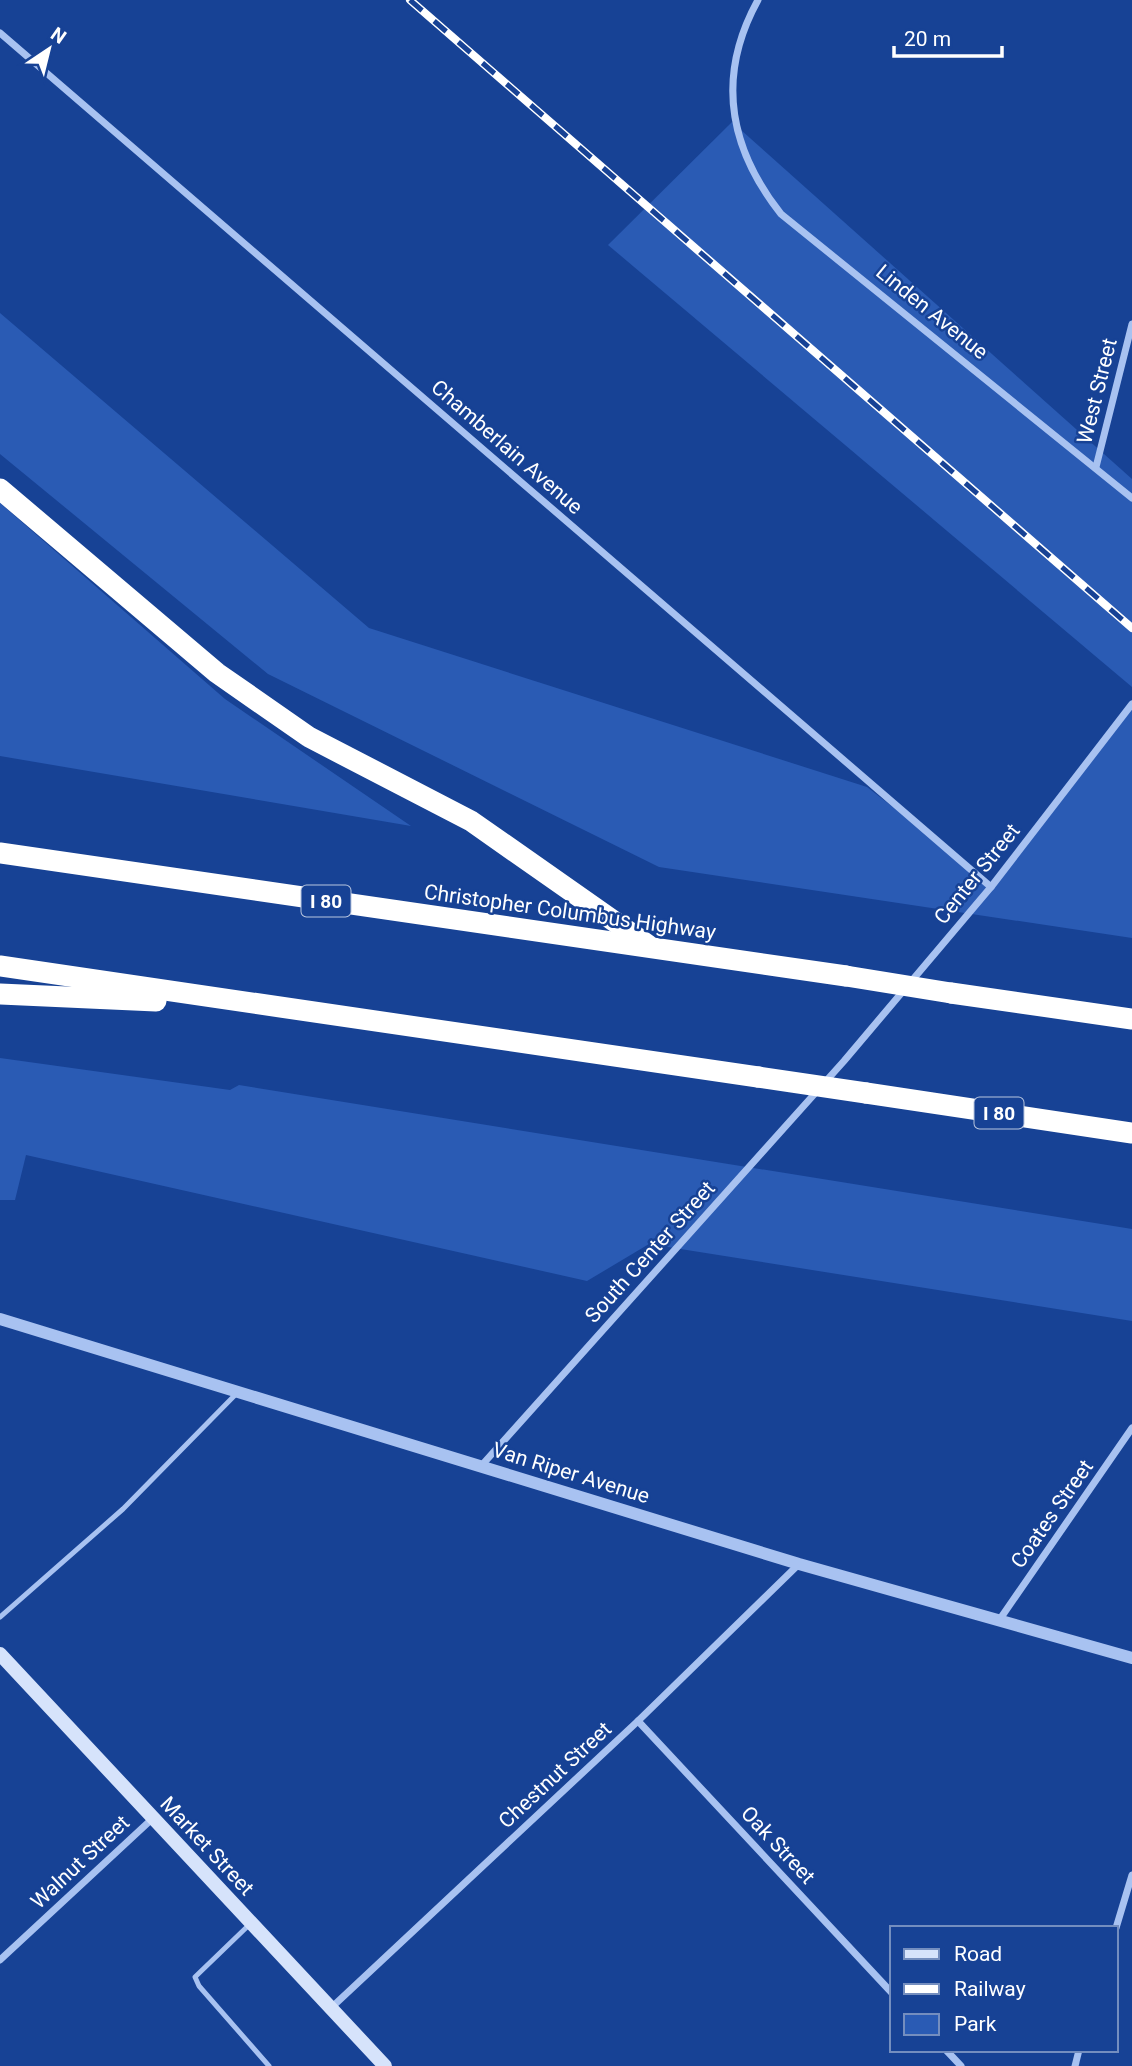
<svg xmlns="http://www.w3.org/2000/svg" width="1132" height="2066" viewBox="0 0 1132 2066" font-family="Roboto,sans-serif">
<rect width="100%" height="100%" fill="#174295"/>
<!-- green -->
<g fill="#2a5bb4">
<polygon points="732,122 1132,479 1132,687 608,245"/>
<polygon points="0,313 369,628 867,787 991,883 1132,708 1132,938 659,867 268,674 0,454"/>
<polygon points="0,503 225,699 411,826 0,756"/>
<polygon points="0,1058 230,1090 239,1085 1132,1229 1132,1321 649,1244 587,1281 26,1155 15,1200 0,1200"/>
</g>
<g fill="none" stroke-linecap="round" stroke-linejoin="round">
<!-- service -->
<g stroke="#a8c2f1" stroke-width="5">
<polyline points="0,1617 123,1509 238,1392"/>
<polyline points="251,1923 195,1977 199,1986 269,2066"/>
</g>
<!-- minor -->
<g stroke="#a8c2f1" stroke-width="7">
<path d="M758,0C716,76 729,148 781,214L1132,498"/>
<polyline points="0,33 991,887"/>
<polyline points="1096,467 1132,324"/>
<polyline points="482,1465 844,1061 991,887 1132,704"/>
<polyline points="1000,1619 1132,1428"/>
<polyline points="638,1721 892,1993"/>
<polyline points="1116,1928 1132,1875"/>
<polyline points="0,1960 152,1819"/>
<polyline points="331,2008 638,1721 799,1564"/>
<polyline points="946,2050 961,2066"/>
<polyline points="1075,2066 1079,2050"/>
</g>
<!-- tertiary -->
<polyline stroke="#a8c2f1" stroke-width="12" points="0,1319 799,1564 1132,1658"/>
<!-- secondary -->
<polyline stroke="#d6e3fb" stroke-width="14" points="0,1654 385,2066"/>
<!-- motorway -->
<g stroke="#fff" stroke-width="21">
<polyline points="0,489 217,673 309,737 471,821 648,945"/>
<polyline points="0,853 846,976"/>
<polyline points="0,966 758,1077"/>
<polyline points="951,993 1132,1019"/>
<polyline points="0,994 156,1001"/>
<polyline points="866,1093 1132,1133"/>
</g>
<defs>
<polyline id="rail" points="410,0 1132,628"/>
</defs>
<!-- rail casing -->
<use href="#rail" stroke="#fff" stroke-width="8"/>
<!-- rail -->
<use href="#rail" stroke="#174295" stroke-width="5" stroke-dasharray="16" stroke-linecap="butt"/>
<!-- motorway-bridge -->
<g stroke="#fff" stroke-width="21">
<polyline points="846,976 951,993"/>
<polyline points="758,1077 866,1093"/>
</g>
</g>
<g text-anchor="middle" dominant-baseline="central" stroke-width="5" stroke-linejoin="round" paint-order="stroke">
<!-- shield labels -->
<g fill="#174295" stroke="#b9c6df" stroke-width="2">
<rect x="301.5" y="885.5" width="49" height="31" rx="5"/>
<rect x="974.5" y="1097.5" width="49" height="31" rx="5"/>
</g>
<g font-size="19" font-weight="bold" fill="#fff">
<text x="326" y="901">I 80</text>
<text x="999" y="1113">I 80</text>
</g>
<!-- street labels -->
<g font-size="21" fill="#fff" stroke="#174295">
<text transform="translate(932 312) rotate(39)">Linden Avenue</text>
<text transform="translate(1097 391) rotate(-76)">West Street</text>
<text transform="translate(507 447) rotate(41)">Chamberlain Avenue</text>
<text transform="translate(977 874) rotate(-51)">Center Street</text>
<text transform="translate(570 912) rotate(8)">Christopher Columbus Highway</text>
<text transform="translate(650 1252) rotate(-48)">South Center Street</text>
<text transform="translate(571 1473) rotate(17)">Van Riper Avenue</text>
<text transform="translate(1052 1514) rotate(-55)">Coates Street</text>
<text transform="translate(555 1775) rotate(-43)">Chestnut Street</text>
<text transform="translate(778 1845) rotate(47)">Oak Street</text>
<text transform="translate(207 1846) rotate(47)">Market Street</text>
<text transform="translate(80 1862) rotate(-43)">Walnut Street</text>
</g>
</g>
<!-- legend -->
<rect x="890" y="1926" width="228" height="126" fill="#174295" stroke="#748ebf" stroke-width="2"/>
<rect x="904" y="1949" width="35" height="10" fill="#d6e3fb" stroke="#748ebf" stroke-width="2"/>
<text x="954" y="1961" font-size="21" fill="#ffffff">Road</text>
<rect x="904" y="1984" width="35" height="10" fill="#ffffff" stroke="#748ebf" stroke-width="2"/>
<text x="954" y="1996" font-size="21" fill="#ffffff">Railway</text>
<rect x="904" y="2014" width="35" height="21" fill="#2a5bb4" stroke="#748ebf" stroke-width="2"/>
<text x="954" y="2031" font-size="21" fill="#ffffff">Park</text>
<!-- north arrow -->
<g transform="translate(49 49) rotate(35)" stroke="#174295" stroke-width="5" paint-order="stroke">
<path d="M0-5L12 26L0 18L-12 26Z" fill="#ffffff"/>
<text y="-10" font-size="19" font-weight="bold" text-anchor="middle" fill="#ffffff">N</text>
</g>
<!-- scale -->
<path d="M894 46v10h108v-10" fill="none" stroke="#ffffff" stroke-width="3.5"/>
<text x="904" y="46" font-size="21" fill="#ffffff" stroke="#174295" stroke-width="5" paint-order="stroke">20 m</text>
</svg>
